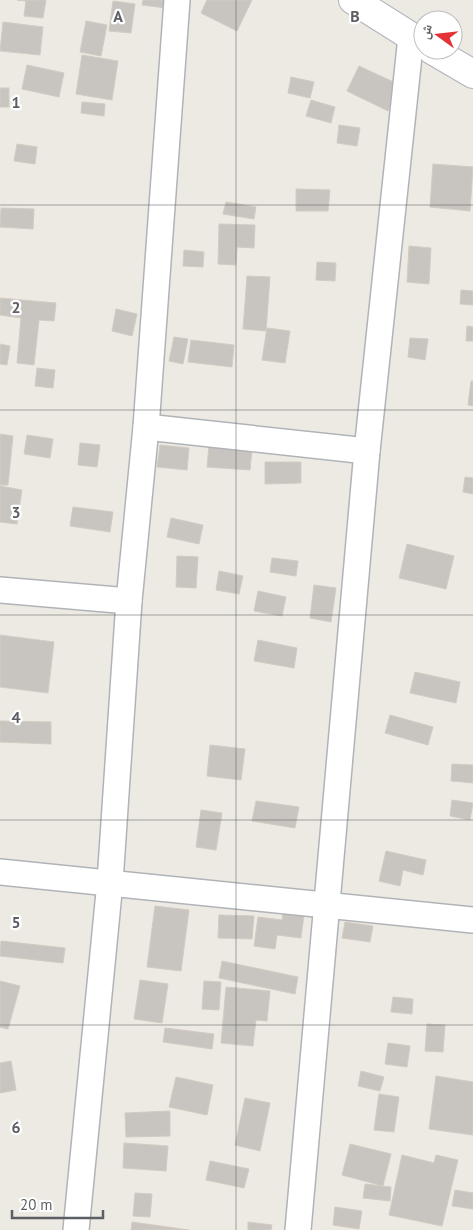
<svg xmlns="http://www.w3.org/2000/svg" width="473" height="1230" viewBox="0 0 473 1230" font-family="'PT Sans','Noto Naskh Arabic',sans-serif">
<rect width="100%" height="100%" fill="#edeae3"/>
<!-- building -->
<g fill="#c8c5c0" stroke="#d2cbc1">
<polygon points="17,0 46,0 43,18 24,16 26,1"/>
<polygon points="143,0 167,0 166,8 142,5"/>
<polygon points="207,0 252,0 237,31 201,13"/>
<polygon points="113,1 135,4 131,33 109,31"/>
<polygon points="86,21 107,25 101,56 80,52"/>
<polygon points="3,22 43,27 40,55 0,51"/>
<polygon points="82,55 118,61 112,100 76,94"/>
<polygon points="27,65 64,73 59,97 22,89"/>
<polygon points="359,66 400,85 388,111 347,91"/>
<polygon points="291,77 314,82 310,98 288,93"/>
<rect x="0" y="88" width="9" height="19"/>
<polygon points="311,100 335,107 331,123 306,116"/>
<polygon points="82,102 105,104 104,116 81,113"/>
<polygon points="339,125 360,128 357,146 337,143"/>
<polygon points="17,144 37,147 35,164 14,161"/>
<polygon points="433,164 473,167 470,211 430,207"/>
<polygon points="296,189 330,190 328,211 296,211"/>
<polygon points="226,202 256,207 254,219 223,214"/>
<polygon points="1,208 34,209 33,229 0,227"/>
<polygon points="219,224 255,225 254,248 237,247 236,265 218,264"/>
<polygon points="409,246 431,248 429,284 407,282"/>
<polygon points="184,250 204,252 203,267 183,266"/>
<polygon points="317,262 336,263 335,281 316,280"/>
<polygon points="247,276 270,277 266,331 243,329"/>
<polygon points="461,290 473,291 473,305 460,304"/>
<polygon points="0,298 56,303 54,321 39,320 34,365 17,363 21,318 0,315"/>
<polygon points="116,309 137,314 132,336 112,331"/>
<polygon points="467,326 473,327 473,341 466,341"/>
<polygon points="267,328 290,331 285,363 262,360"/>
<polygon points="174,337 188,339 183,364 169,361"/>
<polygon points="410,338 428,339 425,360 408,357"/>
<polygon points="191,340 234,345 232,367 188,362"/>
<polygon points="0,344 10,346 7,365 0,364"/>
<polygon points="37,368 55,370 53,388 35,386"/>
<polygon points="471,381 473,381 473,406 468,405"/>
<polygon points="0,434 13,436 8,485 0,485"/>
<polygon points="27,435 53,439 50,458 24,454"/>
<polygon points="80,443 100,445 97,467 78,465"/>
<polygon points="160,445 189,448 187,470 157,467"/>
<polygon points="209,445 252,449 250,470 207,467"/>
<polygon points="265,462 301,462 301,483 265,484"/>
<polygon points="465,477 473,478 473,494 463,492"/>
<polygon points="0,486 22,490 17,524 0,522"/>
<polygon points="73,507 113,512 110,532 70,526"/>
<polygon points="171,518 203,525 199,544 167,537"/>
<polygon points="407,544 454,556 446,589 399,578"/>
<polygon points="177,556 198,557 196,588 176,587"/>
<polygon points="272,558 298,561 296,576 270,572"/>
<polygon points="219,571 243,576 239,594 216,590"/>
<polygon points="314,585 336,588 331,622 310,618"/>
<polygon points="258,591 286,597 282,616 254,611"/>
<polygon points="0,635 54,642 48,693 0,687"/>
<polygon points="258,640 297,648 294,668 254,661"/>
<polygon points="415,672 460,682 456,703 410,693"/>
<polygon points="390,715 433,727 428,745 385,733"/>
<polygon points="0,721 51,722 51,744 0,742"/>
<polygon points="210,745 245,749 241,780 207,776"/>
<polygon points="452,764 473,765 473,783 451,781"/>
<polygon points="452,800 473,803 470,820 450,816"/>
<polygon points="256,801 299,807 295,828 252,821"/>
<polygon points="201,810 222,813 216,850 196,847"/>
<polygon points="386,851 426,860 423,875 403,870 400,886 379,881"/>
<polygon points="285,904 305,907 301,938 277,935 275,949 254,946 258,917 282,920"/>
<polygon points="155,906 189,910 181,971 147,967"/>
<polygon points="219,915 254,916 252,939 218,938"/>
<polygon points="345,922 373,926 370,942 342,938"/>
<polygon points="1,941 65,948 63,963 0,956"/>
<polygon points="222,961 298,977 295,994 219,978"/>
<polygon points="140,980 168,984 162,1023 134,1019"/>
<polygon points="0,981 20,986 8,1029 0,1027"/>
<polygon points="204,981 221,982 219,1010 202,1009"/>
<polygon points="226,987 270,991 267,1021 256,1020 253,1046 221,1043"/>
<polygon points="393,997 413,999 412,1014 391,1012"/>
<polygon points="427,1024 445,1025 443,1052 425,1051"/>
<polygon points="165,1028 214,1034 212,1049 163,1042"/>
<polygon points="388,1043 410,1046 407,1067 385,1064"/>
<polygon points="11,1061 16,1090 0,1093 0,1063"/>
<polygon points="361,1071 384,1077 380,1091 358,1086"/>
<polygon points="436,1076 473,1082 473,1135 429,1129"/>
<polygon points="176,1077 213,1085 207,1115 169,1107"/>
<polygon points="379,1094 399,1097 394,1132 374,1130"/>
<polygon points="245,1098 270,1103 260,1151 235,1145"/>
<polygon points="170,1111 170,1136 126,1137 125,1113"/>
<polygon points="124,1143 168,1146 166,1171 123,1168"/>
<polygon points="350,1144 391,1154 383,1186 342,1175"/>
<polygon points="402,1155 434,1163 436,1155 458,1160 442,1226 389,1215"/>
<polygon points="210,1161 249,1169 244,1188 206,1180"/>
<polygon points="365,1184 391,1187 390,1201 363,1198"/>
<polygon points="455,1190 473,1193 473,1209 452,1206"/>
<polygon points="135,1193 152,1194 150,1217 133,1216"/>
<polygon points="335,1207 362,1211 359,1229 333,1225"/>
<polygon points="132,1222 189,1230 131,1230"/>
<polygon points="248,1222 272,1225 271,1230 248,1230"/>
</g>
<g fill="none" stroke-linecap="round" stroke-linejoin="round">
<defs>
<g id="street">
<polyline points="146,427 367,451"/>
<polyline points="0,590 129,601"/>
<polyline points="0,872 473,920"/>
<polyline points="76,1230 110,882 129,601 146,427 177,0"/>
<polyline points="298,1230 367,451 411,37"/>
</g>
<g id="secondary">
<polyline points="353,0 423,44"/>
<polyline points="432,50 473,74"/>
</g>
</defs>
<!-- street casing -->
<use href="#street" stroke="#b0b4b8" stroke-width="28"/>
<!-- secondary casing -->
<use href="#secondary" stroke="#afb3b8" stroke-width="30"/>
<!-- street -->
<use href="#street" stroke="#fff" stroke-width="25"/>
<!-- secondary -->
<use href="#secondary" stroke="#fff" stroke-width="28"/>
</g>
<!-- grid -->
<path fill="none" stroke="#5b5f63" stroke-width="1" stroke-opacity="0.55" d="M236,0V1230M0,205H473M0,410H473M0,615H473M0,820H473M0,1025H473"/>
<g font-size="16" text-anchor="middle" font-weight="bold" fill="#5b5f63" stroke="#fff" stroke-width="4.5" stroke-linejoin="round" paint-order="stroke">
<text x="118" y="22">A</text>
<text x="355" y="22">B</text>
<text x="16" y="108">1</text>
<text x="16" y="313">2</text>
<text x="16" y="518">3</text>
<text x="16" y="723">4</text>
<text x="16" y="928">5</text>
<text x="16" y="1133">6</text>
</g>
<!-- north arrow -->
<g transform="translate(438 35) rotate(285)"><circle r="24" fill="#ffffff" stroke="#bdbfc1"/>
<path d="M0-4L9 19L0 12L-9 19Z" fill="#e43236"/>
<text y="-8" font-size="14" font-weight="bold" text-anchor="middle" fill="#5b5f63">ش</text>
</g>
<!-- scale -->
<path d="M12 1210v8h91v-8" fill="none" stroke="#5b5f63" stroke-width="2.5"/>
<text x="20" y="1210" font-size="15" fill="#5b5f63" stroke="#ffffff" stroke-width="4" paint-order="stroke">20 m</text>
</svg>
